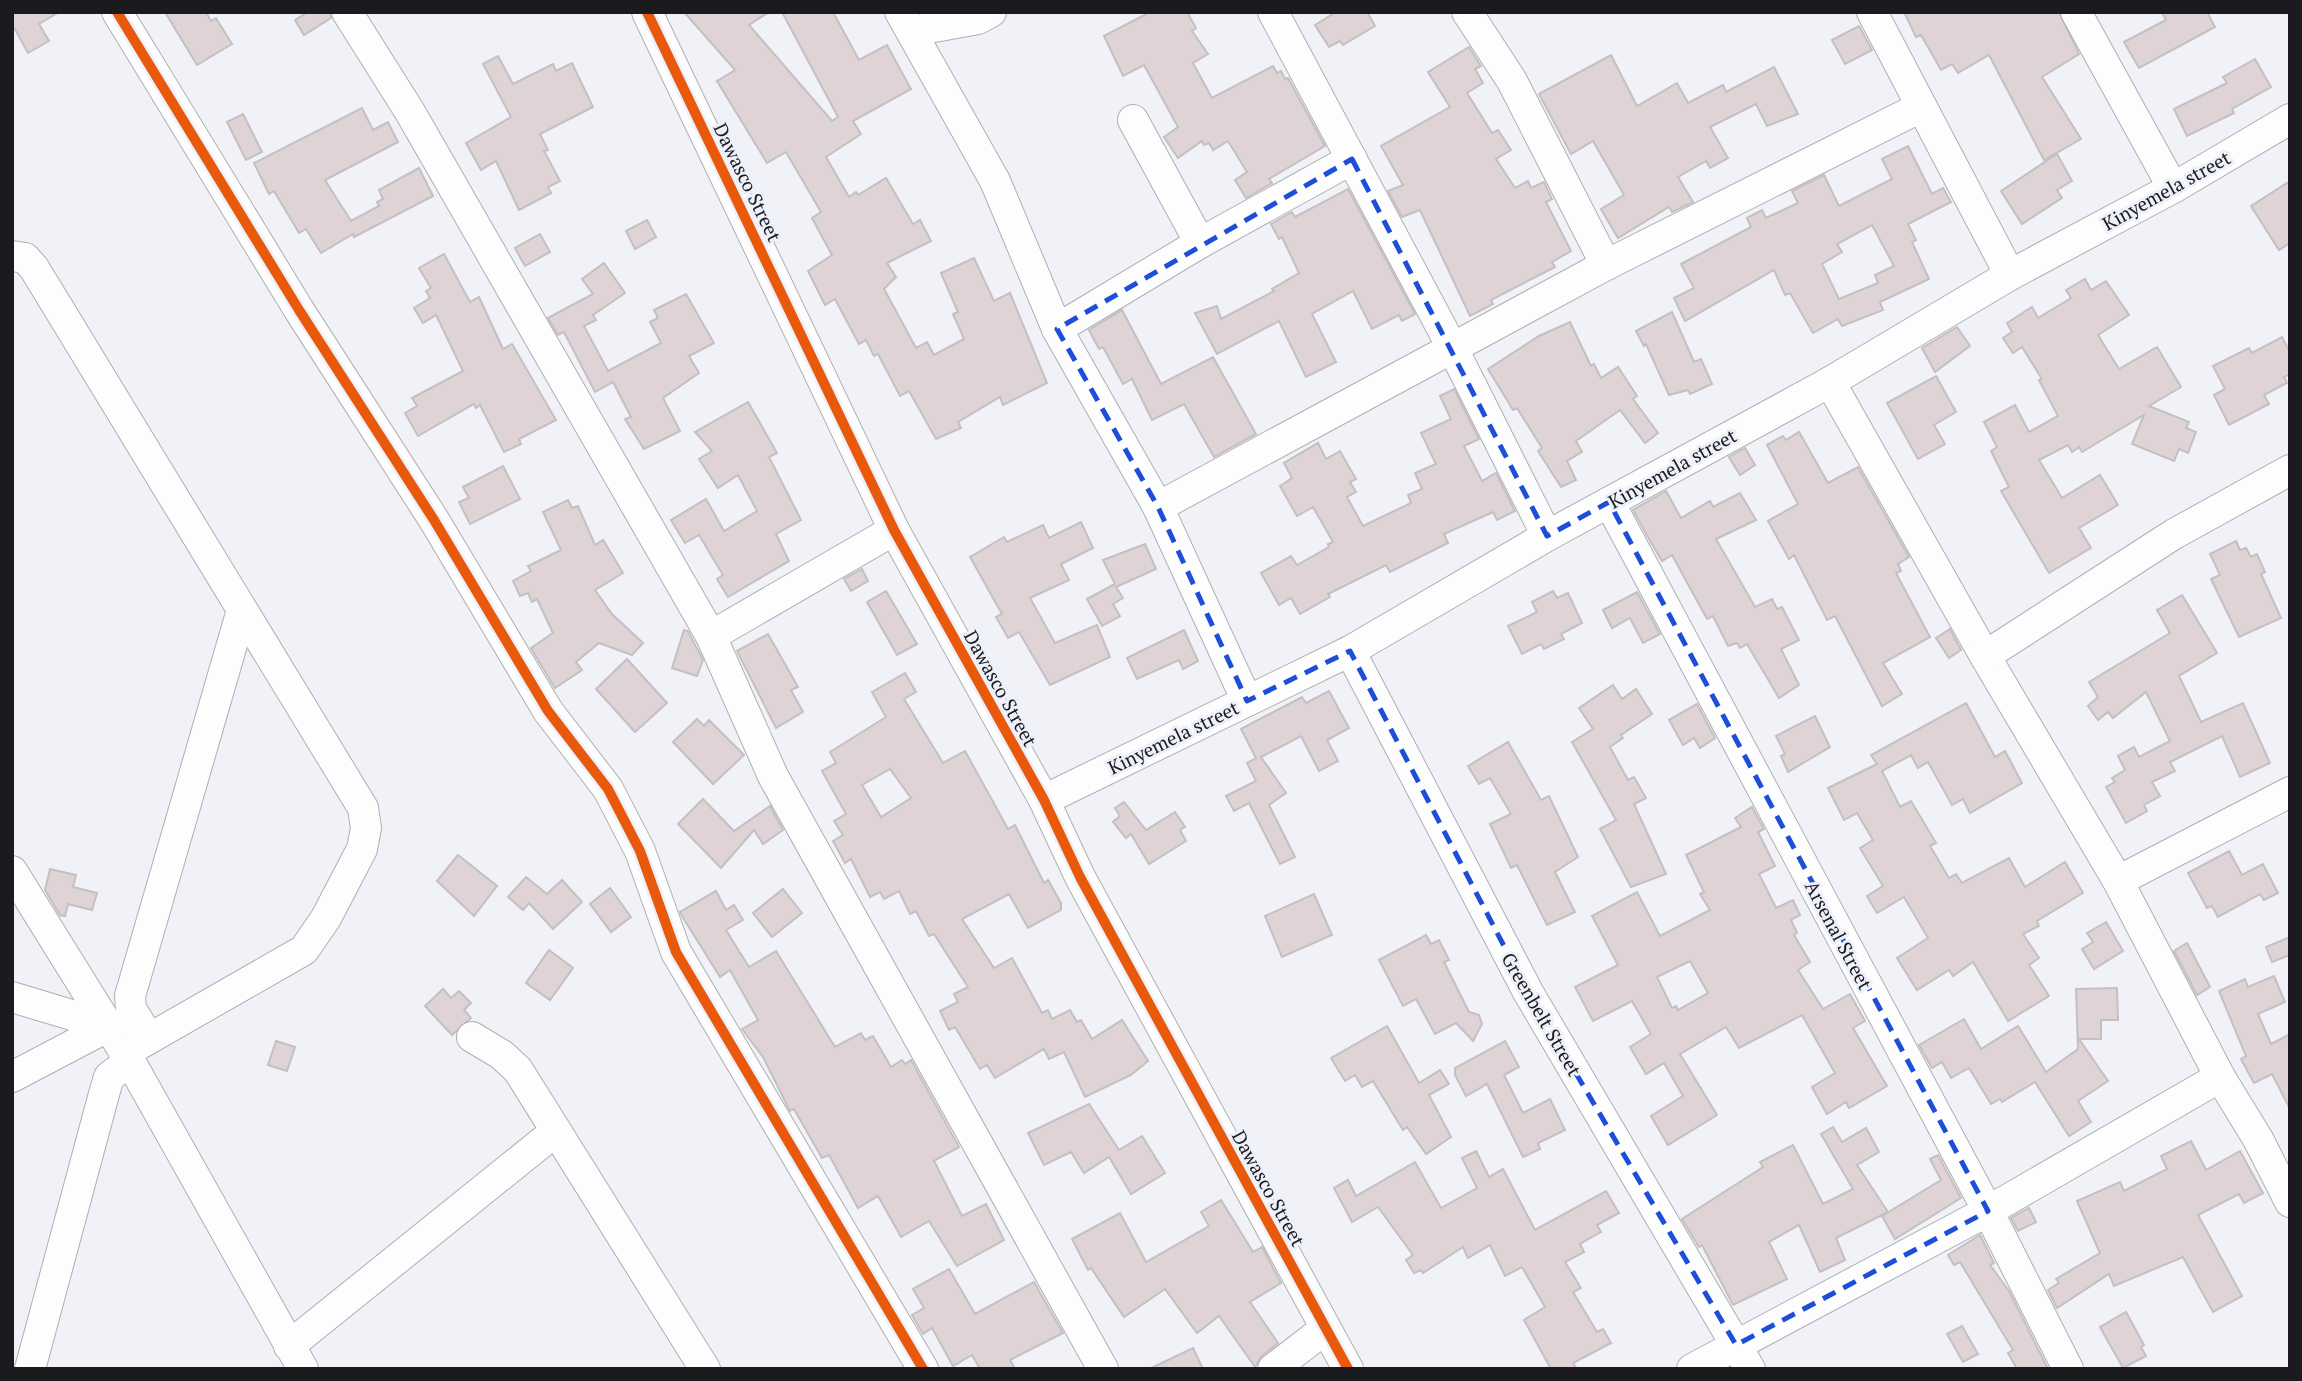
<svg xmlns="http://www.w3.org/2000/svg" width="2302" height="1381" viewBox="0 0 2302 1381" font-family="'PT Serif',serif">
<rect width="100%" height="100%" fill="#f1f2f7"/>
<!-- building -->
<g fill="#e0d3d5" stroke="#c2c0c2" stroke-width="2" fill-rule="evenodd">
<polygon points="12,12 59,12 39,24 49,41 28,53 12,24"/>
<polygon points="165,12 206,12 211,21 216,18 232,44 197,65"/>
<polygon points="308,12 330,12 331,18 304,35 295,20"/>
<polygon points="684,12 769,12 749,25 832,121 838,117 782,12 833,12 859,60 887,45 911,89 853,121 861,134 826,157 849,197 856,192 858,195 886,178 913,224 920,220 931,241 887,263 896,277 884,289 916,348 927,342 934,355 964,339 953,314 958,312 941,273 974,258 994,301 1010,293 1047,383 1003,405 1000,397 958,422 961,428 936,439 909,391 900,396 878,354 874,356 866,340 859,344 835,299 825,305 808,271 832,255 812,218 821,212 786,152 767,163 717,81 735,70"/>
<polygon points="1150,12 1187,12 1196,28 1192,31 1208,54 1193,63 1212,98 1273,66 1277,73 1281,71 1285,79 1288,78 1325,146 1269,179 1272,183 1246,198 1235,180 1247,172 1228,141 1213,150 1209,143 1204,145 1202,141 1178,158 1164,137 1178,127 1144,65 1123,76 1104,36"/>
<polygon points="1336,12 1367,12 1375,26 1343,45 1340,41 1329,47 1315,25"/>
<polygon points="1904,12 2059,12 2079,54 2042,77 2081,139 2044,160 1989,55 1958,73 1952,64 1941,70 1921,35 1916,37"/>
<polygon points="2162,12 2207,12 2215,27 2139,68 2124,42 2166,20"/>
<polygon points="1859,26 1872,50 1845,64 1832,40"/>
<polygon points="1469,47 1481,66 1475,69 1483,83 1467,93 1492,133 1498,130 1511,150 1496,159 1515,188 1528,181 1531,188 1544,182 1552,199 1546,202 1571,251 1552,262 1555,267 1491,300 1493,304 1470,316 1420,210 1402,217 1388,191 1403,185 1381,146 1450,107 1428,72"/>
<polygon points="1611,55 1637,106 1677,83 1688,103 1723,85 1726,92 1774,67 1798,114 1767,126 1756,104 1710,127 1728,158 1710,168 1706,161 1678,177 1693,202 1672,212 1669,207 1618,238 1601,209 1624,195 1593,141 1571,154 1539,94"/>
<polygon points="498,56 513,84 553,64 556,71 572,63 593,107 540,134 548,150 544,151 560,181 548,187 551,193 519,210 496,161 481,170 466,143 511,117 483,64"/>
<polygon points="2255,59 2271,87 2232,109 2234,113 2187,136 2174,109 2227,83 2223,77"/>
<polygon points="362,108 373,130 388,122 398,142 325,180 351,221 379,206 377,202 383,199 379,190 419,168 433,196 354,237 353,234 321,253 306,229 299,233 274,191 269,194 254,163"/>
<polygon points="243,114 262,152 246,160 227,122"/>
<path d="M1908,146L1932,194L1943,188L1951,202L1908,224L1916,240L1912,242L1929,279L1880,302L1883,310L1842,326L1838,319L1813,333L1790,293L1785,295L1774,270L1685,321L1674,298L1694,288L1681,264L1751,227L1747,218L1762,210L1766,218L1798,203L1792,191L1824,175L1839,206L1892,179L1882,159ZM1872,225L1894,266L1875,275L1878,283L1839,299L1822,264L1842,252L1837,244Z"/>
<polygon points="2057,154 2072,181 2057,190 2062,198 2022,224 2001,191"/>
<polygon points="2290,181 2290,243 2279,250 2251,206"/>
<polygon points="1348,189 1415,314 1402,321 1399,315 1372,329 1353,291 1312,314 1336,362 1306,377 1279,321 1217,354 1195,313 1217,306 1221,319 1274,291 1272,289 1299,273 1282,237 1279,239 1271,224 1292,212 1295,217"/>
<polygon points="647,220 656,237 635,249 626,231"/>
<polygon points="540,234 550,252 525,266 515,248"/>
<polygon points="444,254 470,302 479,297 503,349 512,344 556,420 519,439 521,444 504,452 480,405 476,408 474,404 418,436 405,413 417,406 412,398 463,371 436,315 423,323 414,308 430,298 426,291 431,288 419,268"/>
<polygon points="604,263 625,293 593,315 596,320 584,326 608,371 661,343 650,322 658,318 654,310 686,294 714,343 689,356 699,373 663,398 680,431 644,449 625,419 631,417 613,382 595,392 564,332 558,335 548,318 593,294 582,279"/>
<polygon points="2085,279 2091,290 2106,281 2129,315 2098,335 2119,369 2157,347 2181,387 2149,406 2189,422 2186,428 2196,432 2188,453 2179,449 2174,461 2132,444 2144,415 2082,452 2079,447 2072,452 2068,445 2039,460 2062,498 2100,475 2118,505 2079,528 2091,548 2049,573 2001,491 2009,487 1991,451 1997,447 1984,422 2015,405 2029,432 2058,416 2039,380 2042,379 2022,347 2013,353 2003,338 2012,332 2007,323 2032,307 2038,318 2071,298 2066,290"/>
<polygon points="1122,310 1161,384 1213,357 1256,434 1214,457 1184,404 1152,420 1132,379 1123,384 1103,347 1099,349 1089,330"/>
<polygon points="1672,312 1694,362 1701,359 1712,384 1690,394 1688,390 1669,395 1646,344 1644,346 1636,331"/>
<polygon points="1570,322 1591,366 1594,364 1601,378 1618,367 1637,396 1633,399 1658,433 1645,443 1620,410 1576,441 1582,452 1567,461 1576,480 1561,487 1538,451 1542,448 1517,408 1513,410 1488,369 1539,336"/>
<polygon points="1957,327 1970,346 1935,372 1922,348"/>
<polygon points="2282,337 2290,352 2290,374 2284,377 2287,383 2264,395 2269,404 2229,425 2214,395 2225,389 2213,366 2249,348 2252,353"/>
<polygon points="1936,376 1956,412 1934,425 1945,444 1918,459 1887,403"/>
<polygon points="1454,389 1479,439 1464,446 1482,481 1496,473 1515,511 1497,520 1493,512 1444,534 1448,543 1390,572 1386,565 1328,594 1330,597 1300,614 1291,598 1279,605 1261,573 1291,556 1297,565 1329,547 1328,544 1333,542 1313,507 1297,516 1280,486 1292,478 1284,463 1318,443 1326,459 1340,451 1356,479 1350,482 1356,492 1347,497 1363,526 1411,503 1408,495 1422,489 1415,473 1436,464 1421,433 1451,419 1440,396"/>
<polygon points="748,402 777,453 769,457 801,520 776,534 789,561 728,597 717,579 723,575 699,535 685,543 671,520 706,499 724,531 757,511 738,475 718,488 699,459 712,451 695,432"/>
<polygon points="1799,432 1828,483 1858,467 1909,557 1898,564 1901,571 1896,573 1930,637 1883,663 1902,694 1882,706 1835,616 1827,620 1794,555 1789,559 1768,521 1798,504 1767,445 1783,436 1786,440"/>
<polygon points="1745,448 1755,465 1740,475 1729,457"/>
<polygon points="503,466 520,499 470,524 459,502 469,498 463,487"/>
<polygon points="1666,491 1681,518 1710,501 1713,507 1740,493 1756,520 1716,539 1755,607 1772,599 1777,609 1782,607 1799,640 1781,649 1799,685 1779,698 1747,644 1740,648 1737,643 1728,646 1713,616 1707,619 1672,555 1662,561 1649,539 1633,510"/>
<polygon points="568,500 572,508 578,506 595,545 603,540 623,573 595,590 612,614 643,643 632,655 599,643 576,662 582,670 555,688 531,648 553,633 537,599 532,602 528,593 520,596 513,581 531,571 528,566 561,550 543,512"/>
<polygon points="1081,522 1093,548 1061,564 1069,580 1030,598 1055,643 1097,625 1110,657 1050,685 1019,632 1008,638 996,617 1002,614 970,557 1004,537 1007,542 1043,525 1049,538"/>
<polygon points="2236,541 2240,550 2246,548 2251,557 2257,554 2265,572 2261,574 2281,618 2239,637 2211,579 2220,575 2210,554"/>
<polygon points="1145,544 1156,569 1116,587 1123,598 1113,604 1120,616 1102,626 1087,599 1115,584 1103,560"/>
<polygon points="862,569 868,581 851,591 844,579"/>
<polygon points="886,591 917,644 897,655 867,602"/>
<polygon points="1553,591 1557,598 1568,593 1582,623 1561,634 1564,639 1544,649 1541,644 1522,654 1508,626 1537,612 1532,602"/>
<polygon points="1637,592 1660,634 1643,643 1630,618 1612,628 1603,610"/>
<polygon points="2182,595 2217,653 2179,676 2201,722 2243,703 2270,763 2240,777 2222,736 2170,762 2175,771 2152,782 2160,796 2144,805 2147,811 2126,823 2106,787 2115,782 2112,778 2125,770 2118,756 2134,747 2139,757 2170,741 2146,692 2113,718 2108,712 2098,720 2088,706 2098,697 2089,682 2170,633 2157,610"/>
<polygon points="1950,629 1961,650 1949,658 1936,638"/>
<polygon points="684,630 688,631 703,660 697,676 672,668"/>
<polygon points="1184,630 1198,661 1183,669 1179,660 1137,679 1127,658"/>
<polygon points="768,634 798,687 791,690 803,712 776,728 737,651"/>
<polygon points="627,659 667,703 635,732 596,689"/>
<path d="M905,673L916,692L904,699L943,763L965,751L1008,829L1015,825L1044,883L1048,880L1061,903V910L1028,928L1009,894L962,919L994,968L1012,958L1042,1013L1048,1010L1052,1019L1070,1010L1077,1022L1081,1020L1092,1039L1122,1020L1148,1061L1131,1075L1085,1097L1064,1052L1049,1059L1044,1049L995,1078L987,1065L980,1069L955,1027L949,1030L940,1011L958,1002L954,994L968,987L934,934L929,936L916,911L910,914L899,891L884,899L880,892L870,897L851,859L845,863L833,841L843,835L834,821L846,814L822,771L836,763L830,752L886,717L872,692ZM890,769L911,798L881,817L862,785Z"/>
<polygon points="1613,685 1622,699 1636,689 1652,714 1621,735 1623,738 1610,747 1628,780 1634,777 1646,798 1634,804 1666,874 1631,887 1600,829 1616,820 1572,742 1593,729 1579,708"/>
<polygon points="1329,691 1349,728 1327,740 1338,761 1319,771 1301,736 1261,757 1286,793 1269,805 1295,857 1280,864 1249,803 1234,811 1226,796 1256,781 1247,763 1256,758 1241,729 1302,697 1306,703"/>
<polygon points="1966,703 1995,757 2005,751 2022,783 1970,813 1963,799 1952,805 1928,762 1918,768 1911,755 1882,771 1900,807 1911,801 1936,843 1930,846 1949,878 1956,874 1962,883 2009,858 2025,887 2065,862 2083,893 2037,921 2039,926 2023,934 2039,958 2029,965 2049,996 2008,1021 1973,962 1953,976 1949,970 1917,990 1897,958 1928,938 1904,897 1877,913 1867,896 1883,886 1860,848 1873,840 1857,813 1844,820 1828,788 1877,764 1871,755"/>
<polygon points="1697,704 1715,738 1700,748 1694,738 1683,745 1669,720"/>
<polygon points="1815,716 1830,747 1788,772 1781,756 1785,754 1776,736"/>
<polygon points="697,719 704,726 709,720 744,755 713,784 673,742"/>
<polygon points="1508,742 1541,800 1549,796 1578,857 1555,872 1575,912 1547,925 1517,865 1511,868 1490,824 1511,814 1490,778 1479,784 1468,766"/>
<polygon points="703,799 734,831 770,806 783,830 763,844 754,830 721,868 678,824"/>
<polygon points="1124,802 1146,830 1175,812 1185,827 1180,830 1186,841 1149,864 1131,834 1126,838 1113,822 1120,816 1115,808"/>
<path d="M1752,807L1764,829L1758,832L1775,866L1759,874L1776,908L1793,900L1800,915L1791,920L1797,933L1794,935L1810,962L1798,970L1823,1009L1850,994L1865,1021L1853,1028L1887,1086L1849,1108L1846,1102L1827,1114L1812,1087L1835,1073L1802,1015L1739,1048L1726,1027L1680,1054L1717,1115L1668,1145L1651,1116L1683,1096L1664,1063L1646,1074L1630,1047L1651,1034L1632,1001L1593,1021L1575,987L1618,965L1592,916L1637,892L1660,936L1710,910L1700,894L1704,892L1686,855L1741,827L1735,818ZM1690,961L1708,993L1678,1010L1676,1006L1672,1008L1657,977Z"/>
<polygon points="2229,851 2242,875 2263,864 2278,893 2264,900 2260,894 2218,917 2212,906 2207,908 2188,873"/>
<polygon points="458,855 497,886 474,916 437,881"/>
<polygon points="50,869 76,875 73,887 97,893 92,910 68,904 65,916 60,915 45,890"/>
<polygon points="526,877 547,894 562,880 582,902 553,929 529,903 523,910 508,897"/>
<polygon points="610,888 631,917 611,932 590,904"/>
<polygon points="783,889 802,913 772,937 753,913"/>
<polygon points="716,891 726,910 734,905 743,920 726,930 749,967 776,951 835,1047 861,1033 865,1040 873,1036 891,1067 902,1060 905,1064 911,1060 959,1147 934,1161 962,1216 986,1204 1004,1240 957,1266 929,1221 901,1237 878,1196 858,1208 829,1155 822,1158 794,1109 790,1111 763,1057 742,1029 758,1020 730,970 720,977 682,916 680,912"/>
<polygon points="1314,894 1332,935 1282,957 1265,916"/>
<polygon points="2106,922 2123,951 2094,969 2082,949 2093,942 2087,933"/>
<polygon points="1426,935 1431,944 1439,940 1449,960 1444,962 1469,1012 1479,1015 1482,1024 1473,1041 1456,1023 1435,1034 1416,999 1403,1006 1379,960"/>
<polygon points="2290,937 2290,955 2272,962 2266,947"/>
<polygon points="2187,943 2210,987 2197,995 2174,951"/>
<polygon points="549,950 573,968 550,1000 526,983"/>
<polygon points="2274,976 2285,1002 2258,1014 2271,1044 2290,1034 2290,1109 2272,1074 2254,1083 2241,1059 2246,1056 2219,991 2245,979 2248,987"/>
<polygon points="2117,988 2118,1020 2101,1020 2101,1039 2079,1039 2108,1081 2078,1101 2091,1122 2069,1136 2035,1082 2002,1102 2000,1099 1991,1104 1969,1068 1951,1078 1942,1062 1932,1068 1919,1045 1964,1019 1981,1049 2018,1026 2046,1072 2078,1049 2076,989"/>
<polygon points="443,989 451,998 459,991 471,1003 464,1010 471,1018 452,1035 425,1006"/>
<polygon points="1387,1026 1419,1083 1440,1070 1449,1084 1429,1095 1451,1137 1426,1154 1407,1127 1403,1130 1373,1081 1362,1087 1355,1075 1345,1081 1331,1058"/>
<polygon points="276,1041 295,1047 287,1071 268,1065"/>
<polygon points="1505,1041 1519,1067 1504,1075 1523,1113 1550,1099 1565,1130 1538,1143 1540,1149 1523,1157 1487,1084 1466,1096 1455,1075 1455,1068"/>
<polygon points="1089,1104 1119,1150 1142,1136 1165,1173 1131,1194 1109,1157 1084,1173 1071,1152 1044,1165 1028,1133"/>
<polygon points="1833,1127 1842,1142 1866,1128 1879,1152 1857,1165 1888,1212 1836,1238 1845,1260 1820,1272 1799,1225 1769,1242 1787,1279 1733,1305 1702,1245 1699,1247 1682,1219 1763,1167 1760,1162 1793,1145 1823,1204 1853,1189 1821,1134"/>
<polygon points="2191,1141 2206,1170 2240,1151 2263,1193 2244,1203 2239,1194 2198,1215 2242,1296 2213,1312 2183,1257 2114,1286 2109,1274 2057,1308 2048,1290 2059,1283 2056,1279 2100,1253 2077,1201 2120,1182 2124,1191 2167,1169 2161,1156"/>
<polygon points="1476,1151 1489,1177 1503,1169 1535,1230 1606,1191 1619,1213 1597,1225 1601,1232 1580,1244 1584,1252 1565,1262 1581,1288 1573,1292 1597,1332 1603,1329 1611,1343 1573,1363 1577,1369 1551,1369 1545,1358 1524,1320 1545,1307 1522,1267 1505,1276 1490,1245 1468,1258 1463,1247 1423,1273 1421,1270 1414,1273 1406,1260 1413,1255 1378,1207 1352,1222 1334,1188 1348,1180 1356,1196 1415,1162 1441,1208 1477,1188 1462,1158"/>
<polygon points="1938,1155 1961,1198 1895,1239 1882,1216 1941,1180 1930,1159"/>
<polygon points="1221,1200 1253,1252 1262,1247 1281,1283 1250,1302 1278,1343 1262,1356 1255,1367 1219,1316 1197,1333 1165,1289 1124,1317 1091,1268 1088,1270 1072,1239 1120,1213 1146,1262 1209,1226 1201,1212"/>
<polygon points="2029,1208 2036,1222 2018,1231 2011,1218"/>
<polygon points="1980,1235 1994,1263 1990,1265 2009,1291 2048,1369 2017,1369 2008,1353 2013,1350 1960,1262 1954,1265 1948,1255"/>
<polygon points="949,1269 975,1314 1034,1282 1063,1333 1010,1360 1015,1369 980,1369 972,1355 953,1366 932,1328 923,1334 912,1315 924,1308 913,1289"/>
<polygon points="2126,1312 2144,1345 2141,1347 2146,1356 2123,1368 2100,1327"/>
<polygon points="1962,1326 1978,1354 1963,1362 1947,1334"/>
<polygon points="1193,1348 1203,1369 1149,1369"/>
</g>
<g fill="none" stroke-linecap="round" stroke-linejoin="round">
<defs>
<g id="minor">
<polyline points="117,12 299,310 434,520 548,711 608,789 640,851 676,952 923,1369"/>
<polyline points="347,12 410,112 711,636 773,776 1103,1369"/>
<polyline points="647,12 894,530 1044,800 1080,877 1348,1369"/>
<polyline points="900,12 995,181 1057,329 1158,507 1247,701"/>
<polyline points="1273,12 1453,349 1547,536"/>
<polyline points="1467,12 1512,81 1606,265"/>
<polyline points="1872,12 2010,275"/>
<polyline points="2076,12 2173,188"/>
<polyline points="912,31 978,19 991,12"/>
<polyline points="1133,120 1200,243"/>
<polyline points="12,256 25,258 34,268 363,808 366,828 362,849 326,918 304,950 124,1053"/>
<polyline points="1057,329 1200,243 1352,159"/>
<polyline points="1830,382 1985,656 2118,881 2220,1077 2258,1139 2290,1202"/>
<polyline points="1609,502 1988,1211 2068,1369"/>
<polyline points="1158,507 1606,265 1921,107"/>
<polyline points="711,636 894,530"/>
<polyline points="1350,651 1528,992 1750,1369"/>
<polyline points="1985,656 2174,534 2290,470"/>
<polyline points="1044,800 1350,651 1547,536 1830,382 2010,275 2173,188 2290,119"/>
<polyline points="12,871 130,1061 303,1369"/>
<polyline points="2118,881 2290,792"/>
<polyline points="12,997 75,1016 94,1031"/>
<polyline points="472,1037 502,1055 518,1070 705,1369"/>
<polyline points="149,1038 131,1009 130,996 242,610"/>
<polyline points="12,1077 109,1026"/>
<polyline points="289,1346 556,1131"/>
<polyline points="30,1369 104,1094 109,1077 130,1061"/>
<polyline points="1273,1369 1325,1329"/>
<polyline points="1692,1369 1988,1211 2220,1077"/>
</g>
</defs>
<!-- minor casing -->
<use href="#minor" stroke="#aeafb3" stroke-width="32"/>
<!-- minor -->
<use href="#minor" stroke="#fdfdfe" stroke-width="30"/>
<defs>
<g id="cycleway">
<polyline points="117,12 299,310 434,520 548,711 608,789 640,851 676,952 923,1369"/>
<polyline points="647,12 894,530 1044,800 1080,877 1348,1369"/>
</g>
</defs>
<!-- cycleway casing -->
<use href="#cycleway" stroke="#eef0fa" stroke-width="15"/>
<!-- cycleway -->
<use href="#cycleway" stroke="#e8590c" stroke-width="10"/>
</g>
<!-- marked area -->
<path fill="none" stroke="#1d4ed8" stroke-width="5" stroke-dasharray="14 9" stroke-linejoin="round" d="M1352,159L1547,536L1609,502L1988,1211L1736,1345L1528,992L1350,651L1247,701L1158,507L1057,329Z"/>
<g text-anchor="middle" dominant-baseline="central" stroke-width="6" stroke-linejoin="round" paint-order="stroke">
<!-- street labels -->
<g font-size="19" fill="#1b1b1f" stroke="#eef0fa">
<text transform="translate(748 182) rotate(64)">Dawasco Street</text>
<text transform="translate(2166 190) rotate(-29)">Kinyemela street</text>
<text transform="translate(1672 468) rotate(-29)">Kinyemela street</text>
<text transform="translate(1001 688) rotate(61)">Dawasco Street</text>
<text transform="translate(1173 737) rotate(-26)">Kinyemela street</text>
<text transform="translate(1839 935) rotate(62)">Arsenal Street</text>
<text transform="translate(1542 1014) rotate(60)">Greenbelt Street</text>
<text transform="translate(1269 1188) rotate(61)">Dawasco Street</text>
</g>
</g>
<!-- border -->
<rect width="2302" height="1381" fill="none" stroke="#1b1b1f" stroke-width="28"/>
</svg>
